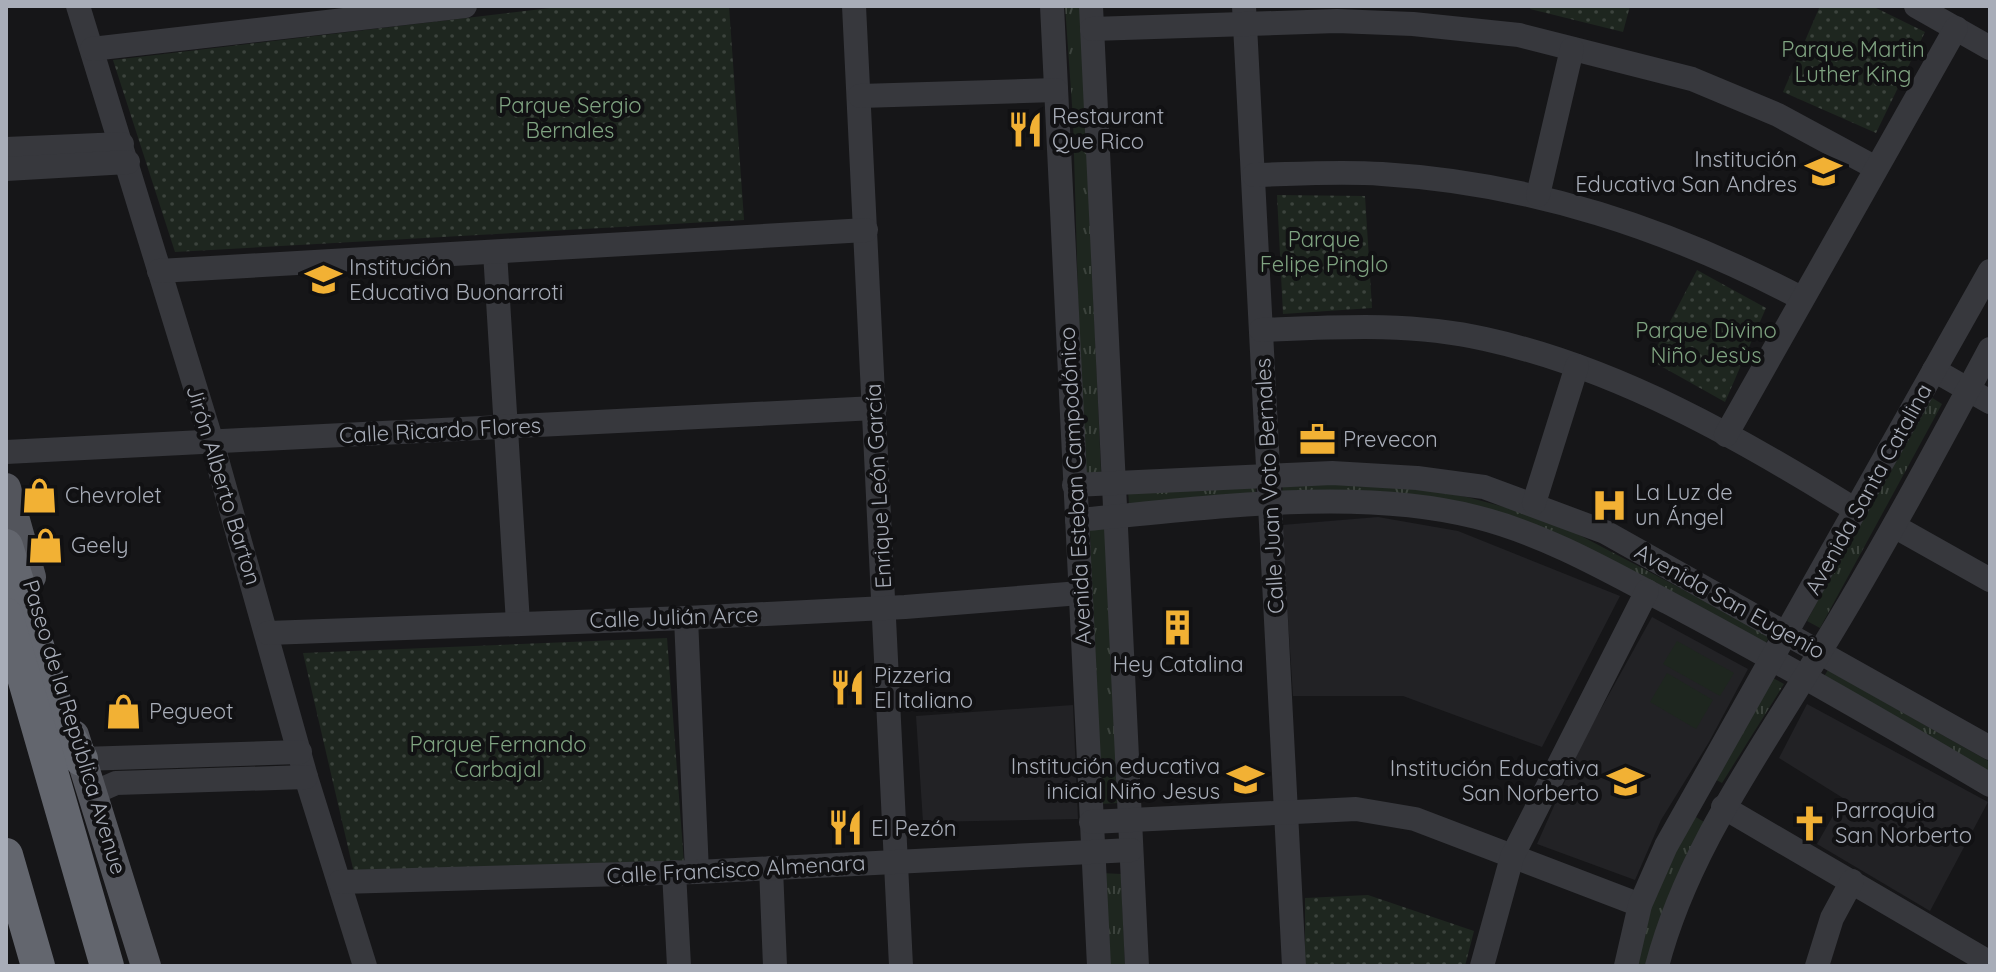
<svg xmlns="http://www.w3.org/2000/svg" width="1996" height="972" viewBox="0 0 1996 972" font-family="Quicksand,sans-serif">
<defs>
<pattern id="grass-tufts" width="24" height="20" patternUnits="userSpaceOnUse" patternTransform="scale(2)"><rect width="24" height="20" fill="#1e261f"/><path d="M3 7l-1-3M5 7V3M7 7l1-3M15 17l-1-3M17 17v-4M19 17l1-3" fill="none" stroke="#3c433d"/></pattern>
<pattern id="park-dots" width="8" height="8" patternUnits="userSpaceOnUse" patternTransform="scale(2)"><rect width="8" height="8" fill="#1e261f"/><path d="M2 2h.1M6 6h.1" fill="none" stroke="#3c433d" stroke-width="1.8" stroke-linecap="round"/></pattern>
</defs>
<rect width="100%" height="100%" fill="#161618"/>
<!-- built -->
<g fill="#222225">
<polygon points="1378,517 1458,531 1620,596 1542,747 1403,696 1293,696 1282,525"/>
<polygon points="1652,617 1748,669 1709,742 1661,820 1635,880 1537,844 1583,741"/>
<polygon points="1807,704 1988,802 1930,911 1817,844 1843,798 1779,758"/>
<polygon points="1073,705 1078,819 923,822 916,716"/>
</g>
<!-- grass -->
<g fill="url(#grass-tufts)">
<polygon points="1065,6 1081,6 1101,473 1090,475 1083,470 1073,119"/>
<polygon points="1926,394 1942,404 1820,628 1807,621"/>
<polygon points="1283,481 1388,483 1467,497 1549,519 1771,636 1763,646 1526,524 1282,498"/>
<polygon points="1255,483 1256,499 1129,504 1128,489"/>
<polygon points="1090,529 1106,529 1119,803 1099,804"/>
<polygon points="1828,670 1990,762 1990,773 1823,678"/>
<polygon points="1773,678 1784,684 1722,783 1711,777"/>
<polygon points="1691,814 1704,822 1651,966 1633,966 1648,909"/>
<polygon points="1101,873 1121,874 1125,966 1106,966"/>
</g>
<!-- park -->
<g fill="url(#park-dots)">
<polygon points="567,6 729,6 744,220 175,252 113,60"/>
<polygon points="1531,6 1630,6 1623,32 1530,9"/>
<polygon points="1820,6 1872,6 1925,32 1876,133 1783,92"/>
<polygon points="1277,195 1365,196 1372,308 1283,314"/>
<polygon points="1697,270 1766,308 1725,402 1650,360"/>
<polygon points="667,638 684,863 354,873 303,653"/>
<polygon points="1368,895 1474,931 1465,966 1305,966 1305,898"/>
</g>
<!-- garden -->
<g fill="#1e261f">
<polygon points="1677,641 1734,673 1720,696 1663,664"/>
<polygon points="1667,673 1713,700 1696,729 1650,702"/>
</g>
<g fill="none" stroke-linecap="round" stroke-linejoin="round">
<!-- minor -->
<g stroke="#37383d" stroke-width="24">
<polyline points="78,6 212,442 306,777 365,966"/>
<polyline points="854,6 901,966"/>
<polyline points="1052,6 1099,966"/>
<polyline points="1091,6 1137,966"/>
<polyline points="1244,6 1294,966"/>
<polyline points="1916,6 1990,48"/>
<polyline points="1092,29 1337,21 1413,24 1519,35 1692,79 1778,115 1876,168"/>
<polyline points="92,49 465,6"/>
<polyline points="860,96 1056,90"/>
<polyline points="6,149 122,144"/>
<polyline points="6,169 128,162"/>
<path d="M1254,175C1296,174 1340,171 1382,174C1532,183 1669,229 1801,298"/>
<polyline points="1538,195 1572,49"/>
<polyline points="495,252 518,623"/>
<polyline points="159,271 866,230"/>
<path d="M1261,330C1336,327 1411,322 1485,339C1617,368 1740,438 1854,509"/>
<polyline points="1934,370 1990,402"/>
<polyline points="1726,435 1956,28"/>
<polyline points="6,452 875,408"/>
<polyline points="1074,485 1332,473 1417,478 1484,487 1605,532 1990,748"/>
<polyline points="1534,503 1577,366"/>
<path d="M1077,520C1200,509 1356,486 1476,517C1544,534 1607,570 1669,603C1778,661 1884,722 1990,785"/>
<polyline points="1894,526 1990,580"/>
<polyline points="686,618 697,872"/>
<polyline points="268,633 686,618 905,607 1080,593"/>
<polyline points="81,759 300,752"/>
<polyline points="94,798 100,790 116,783 306,777"/>
<polyline points="1723,807 1990,963"/>
<polyline points="1091,822 1356,809 1415,819 1640,905"/>
<polyline points="771,868 775,966"/>
<polyline points="674,872 679,966"/>
<polyline points="340,882 697,872 1131,850"/>
<polyline points="1482,966 1512,857 1647,591"/>
<polyline points="1626,966 1640,905 1666,846 1990,271"/>
<path d="M1657,966C1688,848 1760,753 1821,650C1881,552 1936,450 1990,349"/>
<polyline points="1817,966 1832,918 1852,881"/>
</g>
<!-- major -->
<g stroke="#53555c" stroke-width="30">
<polyline points="6,488 31,577"/>
<polyline points="74,735 146,966"/>
</g>
<!-- highway -->
<g stroke="#63666e" stroke-width="34">
<polyline points="6,546 61,723 81,759"/>
<polyline points="6,615 107,966"/>
<polyline points="6,855 38,966"/>
</g>
</g>
<!-- icons -->
<defs>
<symbol id="restaurant-bare" viewBox="-9 -9 18 18"><path d="M-5-6h1v4h1v-4h1v4h1v-4h1v5L-1.5 .5V6h-2V.5L-5-1ZM5-6V6H3V1.5H1.5Q1.5-4 5-6Z" fill="#f2b134" stroke="#111113" stroke-width="2.5" paint-order="stroke"/></symbol>
<symbol id="school-bare" viewBox="-9 -9 18 18"><path d="M0-5L7-2L0 1L-7-2ZM-4 1L0 2.5L4 1V4Q0 6-4 4Z" fill="#f2b134" stroke="#111113" stroke-width="2.5" paint-order="stroke"/></symbol>
<symbol id="office-bare" viewBox="-9 -9 18 18"><path d="M-6-3h4V-5.5h4V-3h4V5H-6ZM-1-4.5V-3h2v-1.5ZM-6 0V1H6V0Z" fill="#f2b134" stroke="#111113" stroke-width="2.5" paint-order="stroke"/></symbol>
<symbol id="shop-bare" viewBox="-9 -9 18 18"><path d="M-5-2.5h2.3a2.7 3.5 0 0 1 5.4 0H5L5.5 6h-11ZM-1.5-2.5h3a1.5 2.3 0 0 0-3 0Z" fill="#f2b134" stroke="#111113" stroke-width="2.5" paint-order="stroke"/></symbol>
<symbol id="hospital-bare" viewBox="-9 -9 18 18"><path d="M-5-5h3v3.5h4V-5h3V5h-3V1.5h-4V5h-3Z" fill="#f2b134" stroke="#111113" stroke-width="2.5" paint-order="stroke"/></symbol>
<symbol id="building-bare" viewBox="-9 -9 18 18"><path d="M-4-6H4V6H1V3H-1V6H-4ZM-2.5-4.3h1.7v1.8h-1.7ZM.8-4.3h1.7v1.8H.8ZM-2.5-1h1.7V.8h-1.7ZM.8-1h1.7V.8H.8Z" fill="#f2b134" stroke="#111113" stroke-width="2.5" paint-order="stroke"/></symbol>
<symbol id="church-bare" viewBox="-9 -9 18 18"><path d="M-1.2-6h2.4v3.5h3.3v2.4h-3.3V6h-2.4V-.1h-3.3v-2.4h3.3Z" fill="#f2b134" stroke="#111113" stroke-width="2.5" paint-order="stroke"/></symbol>
</defs>
<g fill-rule="evenodd">
<use href="#restaurant-bare" x="1000" y="104" width="51" height="51"/>
<use href="#school-bare" x="1798" y="146" width="51" height="51"/>
<use href="#school-bare" x="298" y="254" width="51" height="51"/>
<use href="#office-bare" x="1292" y="414" width="51" height="51"/>
<use href="#shop-bare" x="14" y="470" width="51" height="51"/>
<use href="#hospital-bare" x="1584" y="480" width="51" height="51"/>
<use href="#shop-bare" x="20" y="520" width="51" height="51"/>
<use href="#building-bare" x="1152" y="602" width="51" height="51"/>
<use href="#restaurant-bare" x="822" y="662" width="51" height="51"/>
<use href="#shop-bare" x="98" y="686" width="51" height="51"/>
<use href="#school-bare" x="1220" y="754" width="51" height="51"/>
<use href="#school-bare" x="1600" y="756" width="51" height="51"/>
<use href="#church-bare" x="1784" y="798" width="51" height="51"/>
<use href="#restaurant-bare" x="820" y="802" width="51" height="51"/>
</g>
<g text-anchor="middle" dominant-baseline="central" stroke-width="8" stroke-linejoin="round" paint-order="stroke">
<!-- park labels -->
<g font-size="22" fill="#7fa381" stroke="#111113">
<text x="1853" y="49">Parque Martin<tspan x="1853" dy="25">Luther King</tspan></text>
<text x="570" y="105">Parque Sergio<tspan x="570" dy="25">Bernales</tspan></text>
<text x="1324" y="239">Parque<tspan x="1324" dy="25">Felipe Pinglo</tspan></text>
<text x="1706" y="330">Parque Divino<tspan x="1706" dy="25">Niño Jesùs</tspan></text>
<text x="498" y="744">Parque Fernando<tspan x="498" dy="25">Carbajal</tspan></text>
</g>
<!-- poi labels -->
<g font-size="22" fill="#a8adb8" stroke="#111113" text-anchor="start">
<text x="1052" y="116">Restaurant<tspan x="1052" dy="25">Que Rico</tspan></text>
<text x="1797" y="159" text-anchor="end">Institución<tspan x="1797" dy="25">Educativa San Andres</tspan></text>
<text x="349" y="267">Institución<tspan x="349" dy="25">Educativa Buonarroti</tspan></text>
<text x="1343" y="439">Prevecon</text>
<text x="1635" y="492">La Luz de<tspan x="1635" dy="25">un Ángel</tspan></text>
<text x="65" y="495">Chevrolet</text>
<text x="71" y="545">Geely</text>
<text x="1178" y="664" text-anchor="middle">Hey Catalina</text>
<text x="874" y="675">Pizzeria<tspan x="874" dy="25">El Italiano</tspan></text>
<text x="149" y="711">Pegueot</text>
<text x="1220" y="766" text-anchor="end">Institución educativa<tspan x="1220" dy="25">inicial Niño Jesus</tspan></text>
<text x="1599" y="768" text-anchor="end">Institución Educativa<tspan x="1599" dy="25">San Norberto</tspan></text>
<text x="1835" y="810">Parroquia<tspan x="1835" dy="25">San Norberto</tspan></text>
<text x="871" y="828">El Pezón</text>
</g>
<!-- street labels -->
<g font-size="22" fill="#a8adb8" stroke="#111113">
<text transform="translate(440 430) rotate(-3)">Calle Ricardo Flores</text>
<text transform="translate(224 485) rotate(73)">Jirón Alberto Barton</text>
<text transform="translate(878 486) rotate(-93)">Enrique León García</text>
<text transform="translate(1075 486) rotate(-93)">Avenida Esteban Campodónico</text>
<text transform="translate(1269 486) rotate(-93)">Calle Juan Voto Bernales</text>
<text transform="translate(1868 489) rotate(-61)">Avenida Santa Catalina</text>
<text transform="translate(1730 601) rotate(29)">Avenida San Eugenio</text>
<text transform="translate(674 617) rotate(-2)">Calle Julián Arce</text>
<text transform="translate(75 727) rotate(73)">Paseo de la República Avenue</text>
<text transform="translate(736 869) rotate(-3)">Calle Francisco Almenara</text>
</g>
</g>
<!-- border -->
<rect width="1996" height="972" fill="none" stroke="#a8adb8" stroke-width="16"/>
</svg>
